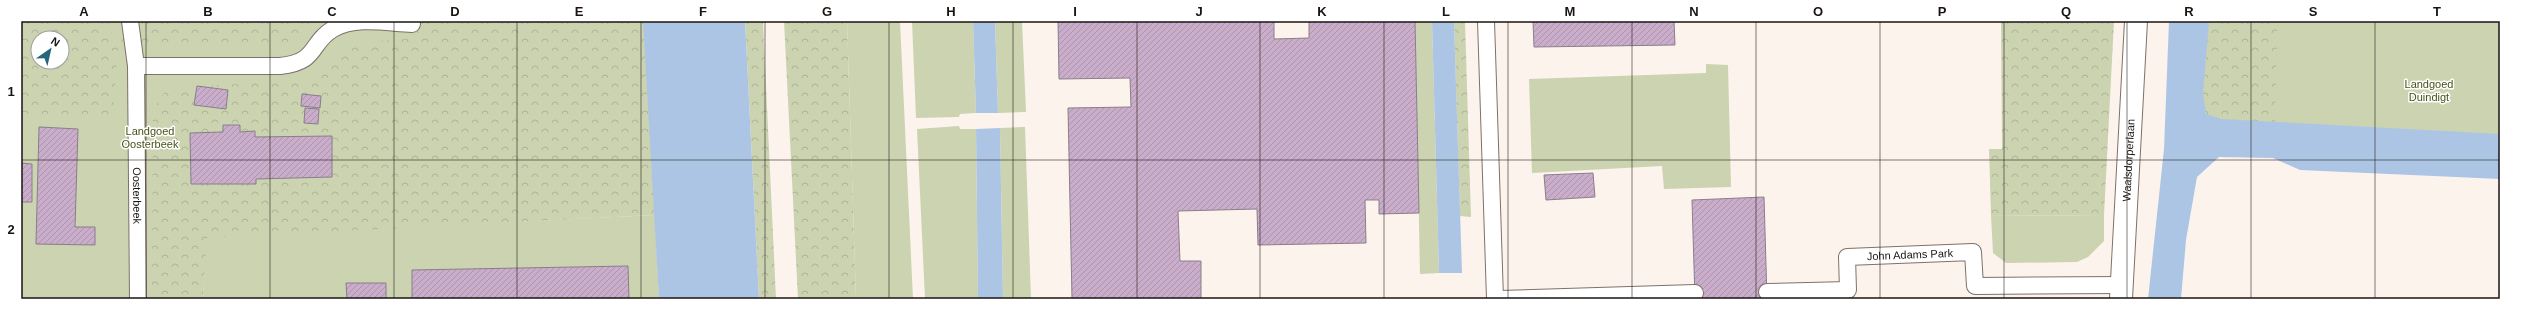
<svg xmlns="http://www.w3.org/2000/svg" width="2521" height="320" viewBox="0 0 2521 320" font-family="Arial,sans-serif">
<defs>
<pattern id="forest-crowns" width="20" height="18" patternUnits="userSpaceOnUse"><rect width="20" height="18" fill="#cbd3b1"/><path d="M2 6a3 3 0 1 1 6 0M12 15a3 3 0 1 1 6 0" fill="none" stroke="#aeb497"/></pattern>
<pattern id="building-hatch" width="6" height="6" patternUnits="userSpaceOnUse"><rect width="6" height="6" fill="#c9adca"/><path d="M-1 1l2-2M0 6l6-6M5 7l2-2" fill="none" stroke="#ac94ac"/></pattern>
</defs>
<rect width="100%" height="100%" fill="#fdf3ed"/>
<!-- green -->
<g fill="#cbd3b1" fill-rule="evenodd">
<path d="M21,21H683L691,155L654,209L329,231L655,215L659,299H203L206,239L170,299H21ZM38,38H62V62H38Z"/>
<polygon points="847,21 900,21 913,299 856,299"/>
<polygon points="912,21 973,21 976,113 960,114 959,117 916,118"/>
<polygon points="995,21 1022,21 1026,112 998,113"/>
<polygon points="1415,21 1432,21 1439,273 1420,274"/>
<polygon points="2176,21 2500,21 2500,163 2171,151"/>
<polygon points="1706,64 1728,65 1731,187 1664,189 1662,166 1532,173 1529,79 1706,73"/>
<polygon points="959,126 960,129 976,129 978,299 925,299 917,129"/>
<polygon points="1025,127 1031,299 1003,299 1000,128"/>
<polygon points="2104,215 2104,241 2088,257 2077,262 2006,263 1993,253 1991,216"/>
</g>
<!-- forest -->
<g fill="url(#forest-crowns)" fill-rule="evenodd">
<path d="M21,21H107L118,47V21H309L306,35L296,45L118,48L112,120L21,113ZM38,38H62V62H38Z"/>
<polygon points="403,21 643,21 655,215 207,238 203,299 152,299 153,110 167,88 307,80 325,68 341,48 353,43 406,39"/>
<polygon points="745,21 763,21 776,299 759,299"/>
<polygon points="784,21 847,21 856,299 798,299"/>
<polygon points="1454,21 1465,21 1471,217 1460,216"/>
<polygon points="2001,21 2114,21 2104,215 1991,216 1989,149 2002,149"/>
<polygon points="2209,21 2277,21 2275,122 2221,119 2206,114 2203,94"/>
</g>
<!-- water -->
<g fill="#adc5e4">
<polygon points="643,21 745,21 759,299 659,299"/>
<polygon points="973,21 995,21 998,113 976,113"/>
<polygon points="1432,21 1454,21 1462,273 1439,273"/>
<polygon points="2169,21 2209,21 2203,94 2206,114 2221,119 2500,134 2500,179 2300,170 2273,158 2219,157 2197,177 2186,240 2181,299 2148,299 2164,149"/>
<polygon points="1000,128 1003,299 978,299 976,129"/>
</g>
<!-- building -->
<g fill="url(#building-hatch)" stroke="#897e8a">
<polygon points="1058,21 1274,21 1274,39 1309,38 1309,21 1415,21 1419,213 1379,214 1379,200 1365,200 1366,243 1258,245 1257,209 1178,211 1180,261 1201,261 1201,299 1072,299 1068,108 1131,107 1130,78 1059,79"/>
<polygon points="1533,21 1674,21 1675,45 1534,47"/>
<polygon points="197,86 228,90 226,109 194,105"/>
<polygon points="302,94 321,96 320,108 301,106"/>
<polygon points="305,108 319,109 318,124 304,123"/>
<polygon points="223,125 240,125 240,132 255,131 255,137 332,136 332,177 256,179 256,184 191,184 190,133 223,132"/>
<polygon points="39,127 78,129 75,227 95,227 95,245 36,244"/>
<polygon points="21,163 32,164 32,202 21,202"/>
<polygon points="1593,173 1595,197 1546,200 1544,175"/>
<polygon points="1764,197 1767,299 1695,299 1692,200"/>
<polygon points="628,266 629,299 412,299 412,270"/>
<polygon points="346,283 386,283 386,299 347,299"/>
</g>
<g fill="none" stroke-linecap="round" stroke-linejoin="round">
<defs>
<g id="lane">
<path id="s1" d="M130,21L136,66L138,299"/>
<polyline points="1486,21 1495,299"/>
<path d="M136,66H280C319,62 309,43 333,29C356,16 387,23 412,24"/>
<path id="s2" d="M1767,292L1848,290L1847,257L1973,252L1975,286L2122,285"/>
<polyline points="1499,299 1695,293"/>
</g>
<g id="street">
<path id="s3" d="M2121,299L2136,21"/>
</g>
</defs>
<!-- lane casing -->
<use href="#lane" stroke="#7f7168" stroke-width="18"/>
<!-- street casing -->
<use href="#street" stroke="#7f7168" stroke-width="24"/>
<!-- lane -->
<use href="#lane" stroke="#fff" stroke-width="16"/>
<!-- street -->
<use href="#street" stroke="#fff" stroke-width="22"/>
</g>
<!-- grid -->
<path fill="none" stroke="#1a1411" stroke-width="1" stroke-opacity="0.55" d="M146,21V299M270,21V299M394,21V299M517,21V299M641,21V299M765,21V299M889,21V299M1013,21V299M1137,21V299M1260,21V299M1384,21V299M1508,21V299M1632,21V299M1756,21V299M1880,21V299M2004,21V299M2127,21V299M2251,21V299M2375,21V299M21,160H2500"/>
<g text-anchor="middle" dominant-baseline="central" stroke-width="3" stroke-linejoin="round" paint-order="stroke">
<!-- park labels -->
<g font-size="11" fill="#485218" stroke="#fff">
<text x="2429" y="84">Landgoed<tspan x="2429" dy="13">Duindigt</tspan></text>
<text x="150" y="131">Landgoed<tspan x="150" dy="13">Oosterbeek</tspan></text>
</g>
<!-- street labels -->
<g font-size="11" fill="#1a1411" stroke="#fff">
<text stroke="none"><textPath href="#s3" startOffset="139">Waalsdorperlaan</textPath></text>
<text stroke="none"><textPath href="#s1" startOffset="175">Oosterbeek</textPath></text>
<text stroke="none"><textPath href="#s2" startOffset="177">John Adams Park</textPath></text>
</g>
</g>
<!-- border -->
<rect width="2521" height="320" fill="none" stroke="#ffffff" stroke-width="44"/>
<!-- north arrow -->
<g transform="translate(50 50) rotate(34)"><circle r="19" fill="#ffffff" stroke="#a3a1a0"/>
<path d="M0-3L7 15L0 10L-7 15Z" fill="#26657a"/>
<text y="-6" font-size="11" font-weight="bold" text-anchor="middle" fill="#1a1411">N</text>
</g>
<rect x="22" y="22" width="2477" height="276" fill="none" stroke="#1a1411" stroke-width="1.5"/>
<g font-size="13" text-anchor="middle" font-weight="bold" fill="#1a1411">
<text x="84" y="16">A</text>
<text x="208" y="16">B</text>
<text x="332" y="16">C</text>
<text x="455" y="16">D</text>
<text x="579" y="16">E</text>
<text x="703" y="16">F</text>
<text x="827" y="16">G</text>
<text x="951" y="16">H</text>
<text x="1075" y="16">I</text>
<text x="1199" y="16">J</text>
<text x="1322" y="16">K</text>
<text x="1446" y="16">L</text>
<text x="1570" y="16">M</text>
<text x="1694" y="16">N</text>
<text x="1818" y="16">O</text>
<text x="1942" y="16">P</text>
<text x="2066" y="16">Q</text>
<text x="2189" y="16">R</text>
<text x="2313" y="16">S</text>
<text x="2437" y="16">T</text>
<text x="11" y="96">1</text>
<text x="11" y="234">2</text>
</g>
</svg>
